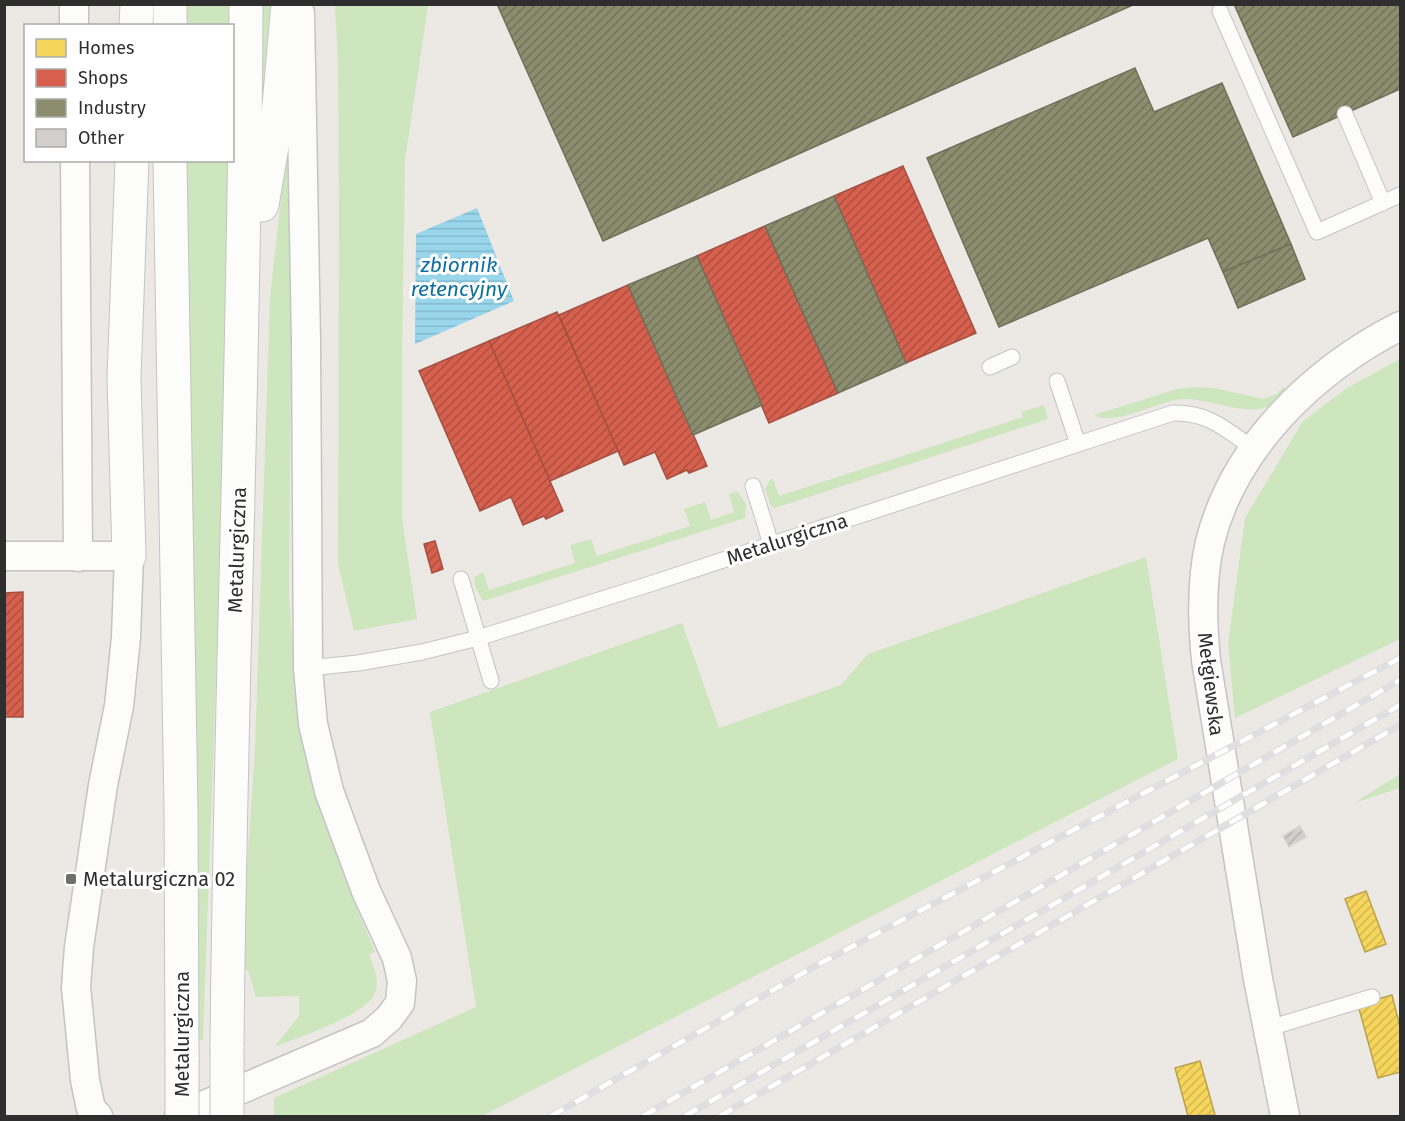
<svg xmlns="http://www.w3.org/2000/svg" width="1405" height="1121" viewBox="0 0 1405 1121" font-family="'Fira Sans',sans-serif">
<defs>
<pattern id="water-rules" width="6" height="5" patternUnits="userSpaceOnUse" patternTransform="scale(1.5)"><rect width="6" height="5" fill="#99d6ec"/><path d="M0 2.5h6" fill="none" stroke="#84b8cb"/></pattern>
<pattern id="homes-hatch" width="6" height="6" patternUnits="userSpaceOnUse" patternTransform="scale(1.5)"><rect width="6" height="6" fill="#f6d55c"/><path d="M-1 1l2-2M0 6l6-6M5 7l2-2" fill="none" stroke="#d3b750"/></pattern>
<pattern id="shops-hatch" width="6" height="6" patternUnits="userSpaceOnUse" patternTransform="scale(1.5)"><rect width="6" height="6" fill="#d6604d"/><path d="M-1 1l2-2M0 6l6-6M5 7l2-2" fill="none" stroke="#ae5040"/></pattern>
<pattern id="industry-hatch" width="6" height="6" patternUnits="userSpaceOnUse" patternTransform="scale(1.5)"><rect width="6" height="6" fill="#8c8c6e"/><path d="M-1 1l2-2M0 6l6-6M5 7l2-2" fill="none" stroke="#73735b"/></pattern>
<pattern id="building-hatch" width="6" height="6" patternUnits="userSpaceOnUse" patternTransform="scale(1.5)"><rect width="6" height="6" fill="#d1cecb"/><path d="M-1 1l2-2M0 6l6-6M5 7l2-2" fill="none" stroke="#b4b1af"/></pattern>
</defs>
<rect width="100%" height="100%" fill="#ece8e4"/>
<!-- grass -->
<g fill="#cee6be">
<rect x="186" y="5" width="45" height="20"/>
<polygon points="260,5 279,5 260,158"/>
<polygon points="335,5 428,5 405,160 402,359 402,519 417,619 354,631 338,564 339,214 338,65"/>
<path d="M290,117L292,257L289,598L298,712L317,795L343,875L375,952L369,954C373,966 379,977 376,990C372,1014 296,1038 274,1047L299,1016V996L256,997L248,970L240,971L255,748L270,298Z"/>
<polygon points="187,161 230,161 230,293 203,1040 196,1040"/>
<polygon points="1400,359 1400,639 1235,718 1228,644 1245,518 1303,421 1347,388"/>
<path d="M1195,387L1214,388L1263,399L1277,394L1283,387L1289,391C1285,395 1280,400 1275,403C1249,420 1213,398 1184,399C1159,400 1116,427 1094,415L1177,389Z"/>
<polygon points="1044,405 1048,419 778,507 773,508 770,504 765,489 770,480 773,479 779,496 1023,417 1021,412"/>
<polygon points="737,491 746,504 745,518 483,601 475,587 474,577 483,572 489,590 575,563 570,545 591,539 597,556 690,526 684,509 705,502 711,520 734,512 729,494"/>
<polygon points="1146,557 1178,759 482,1116 274,1116 274,1098 476,1007 430,712 682,623 719,728 841,685 868,654"/>
<polygon points="1400,774 1400,788 1354,803"/>
</g>
<!-- water -->
<polygon fill="url(#water-rules)" points="477,208 514,301 415,344 416,234"/>
<!-- homes -->
<g fill="url(#homes-hatch)" stroke="#baa34e" stroke-width="1.5">
<polygon points="1366,891 1386,944 1365,952 1345,899"/>
<polygon points="1392,995 1400,1027 1400,1072 1378,1078 1358,1005"/>
<polygon points="1200,1061 1215,1115 1188,1116 1175,1068"/>
</g>
<!-- shops -->
<g fill="url(#shops-hatch)" stroke="#a45144" stroke-width="1.5">
<polygon points="903,166 976,333 906,363 834,196"/>
<polygon points="765,226 838,393 769,423 697,256"/>
<polygon points="628,285 707,466 689,473 687,470 667,479 655,452 624,465 559,315"/>
<polygon points="557,312 618,451 550,481 489,341"/>
<polygon points="489,341 563,511 546,519 544,516 523,525 511,497 480,511 419,371"/>
<polygon points="435,541 443,569 432,573 424,544"/>
<polygon points="23,592 23,717 4,717 4,593"/>
</g>
<!-- industry -->
<g fill="url(#industry-hatch)" stroke="#70705b" stroke-width="1.5">
<polygon points="497,4 1135,4 603,241"/>
<polygon points="1234,4 1400,4 1400,89 1293,137"/>
<polygon points="1135,68 1154,112 1222,83 1291,244 1223,272 1208,238 999,327 927,158"/>
<polygon points="834,196 906,363 838,393 765,226"/>
<polygon points="1291,244 1305,279 1238,308 1223,272"/>
<polygon points="697,256 762,405 693,435 628,285"/>
</g>
<!-- building -->
<polygon fill="url(#building-hatch)" stroke="#d7d4d0" stroke-width="1.5" points="1300,826 1306,837 1289,847 1283,836"/>
<g fill="none" stroke-linecap="round" stroke-linejoin="round">
<defs>
<g id="service">
<polyline points="1220,11 1317,232 1400,195"/>
<polyline points="1345,114 1383,203"/>
<polyline points="990,367 1012,357"/>
<polyline points="1057,381 1078,444"/>
<polyline points="753,486 771,544"/>
<polyline points="461,579 491,681"/>
<path d="M308,668L358,663L422,652L478,638L653,583L1173,413C1209,412 1226,430 1254,449"/>
<polyline points="1269,1028 1372,997"/>
</g>
<g id="minor">
<polyline points="74,4 74,26"/>
<polyline points="75,160 78,557"/>
<polyline points="4,556 129,556 126,637 119,706 103,785 79,947 76,987 85,1080 91,1109 98,1116"/>
<polyline points="179,1116 372,1033 389,1018 400,1003 402,981 397,958 366,891 329,791 313,724 308,668 306,340 300,13"/>
<path d="M1285,1116L1258,979L1206,660C1202,621 1201,581 1210,542C1234,446 1314,370 1400,326"/>
</g>
<g id="secondary">
<polyline points="136,26 137,4"/>
<polyline points="170,26 170,4"/>
<polyline points="170,160 181,810 182,1060"/>
<polyline points="262,205 279,105 288,4"/>
<polyline points="129,556 124,378 132,160"/>
<path d="M227,1048C230,700 245,352 246,4"/>
</g>
</defs>
<!-- service casing -->
<use href="#service" stroke="#c5c4c5" stroke-width="17"/>
<!-- minor casing -->
<use href="#minor" stroke="#c5c4c5" stroke-width="31"/>
<!-- secondary casing -->
<use href="#secondary" stroke="#c5c4c5" stroke-width="35"/>
<!-- service -->
<use href="#service" stroke="#fcfcfb" stroke-width="15"/>
<!-- minor -->
<use href="#minor" stroke="#fcfcfb" stroke-width="28"/>
<!-- secondary -->
<use href="#secondary" stroke="#fcfcfb" stroke-width="33"/>
<defs>
<g id="rail">
<polyline points="551,1116 817,965 1400,658"/>
<polyline points="643,1116 1400,680"/>
<polyline points="685,1116 1400,705"/>
<polyline points="720,1116 1400,725"/>
</g>
</defs>
<!-- rail casing -->
<use href="#rail" stroke="#dfdfe1" stroke-width="7"/>
<!-- rail -->
<use href="#rail" stroke="#fff" stroke-width="4.5" stroke-dasharray="14" stroke-linecap="butt"/>
<defs>
<g id="secondary-bridge">
<polyline points="227,1048 227,1116"/>
<polyline points="182,1116 182,1060"/>
</g>
</defs>
<!-- secondary-bridge casing -->
<use href="#secondary-bridge" stroke="#c5c4c5" stroke-width="35" stroke-linecap="butt"/>
<!-- secondary-bridge -->
<use href="#secondary-bridge" stroke="#fcfcfb" stroke-width="33"/>
</g>
<!-- markers -->
<rect fill="#706f6e" stroke="#fff" stroke-width="2" x="65" y="873" width="12" height="12" rx="3"/>
<g text-anchor="middle" dominant-baseline="central" stroke-width="6" stroke-linejoin="round" paint-order="stroke">
<!-- street labels -->
<g font-size="20" fill="#2e2e2e" stroke="#fff">
<text transform="translate(787 539) rotate(-18)">Metalurgiczna</text>
<text transform="translate(237 550) rotate(-88)">Metalurgiczna</text>
<text transform="translate(1211 684) rotate(83)">Mełgiewska</text>
<text transform="translate(182 1034) rotate(-90)">Metalurgiczna</text>
</g>
<!-- poi labels -->
<g font-size="20" fill="#2e2e2e" stroke="#fff" text-anchor="start">
<text x="83" y="879">Metalurgiczna 02</text>
</g>
<!-- water labels -->
<g font-size="21" font-style="italic" fill="#0d6fa3" stroke="#fff">
<text x="459" y="265">zbiornik<tspan x="459" dy="24">retencyjny</tspan></text>
</g>
</g>
<!-- border -->
<rect width="1405" height="1121" fill="none" stroke="#2e2e2e" stroke-width="12"/>
<!-- legend -->
<rect x="24" y="24" width="210" height="138" fill="#ffffff" stroke="#ababab" stroke-width="1.5"/>
<rect x="36" y="39" width="30" height="18" fill="#f6d55c" stroke="#ababab" stroke-width="1.5"/>
<text x="78" y="54" font-size="18" fill="#2e2e2e">Homes</text>
<rect x="36" y="69" width="30" height="18" fill="#d6604d" stroke="#ababab" stroke-width="1.5"/>
<text x="78" y="84" font-size="18" fill="#2e2e2e">Shops</text>
<rect x="36" y="99" width="30" height="18" fill="#8c8c6e" stroke="#ababab" stroke-width="1.5"/>
<text x="78" y="114" font-size="18" fill="#2e2e2e">Industry</text>
<rect x="36" y="129" width="30" height="18" fill="#d1cecb" stroke="#ababab" stroke-width="1.5"/>
<text x="78" y="144" font-size="18" fill="#2e2e2e">Other</text>
</svg>
